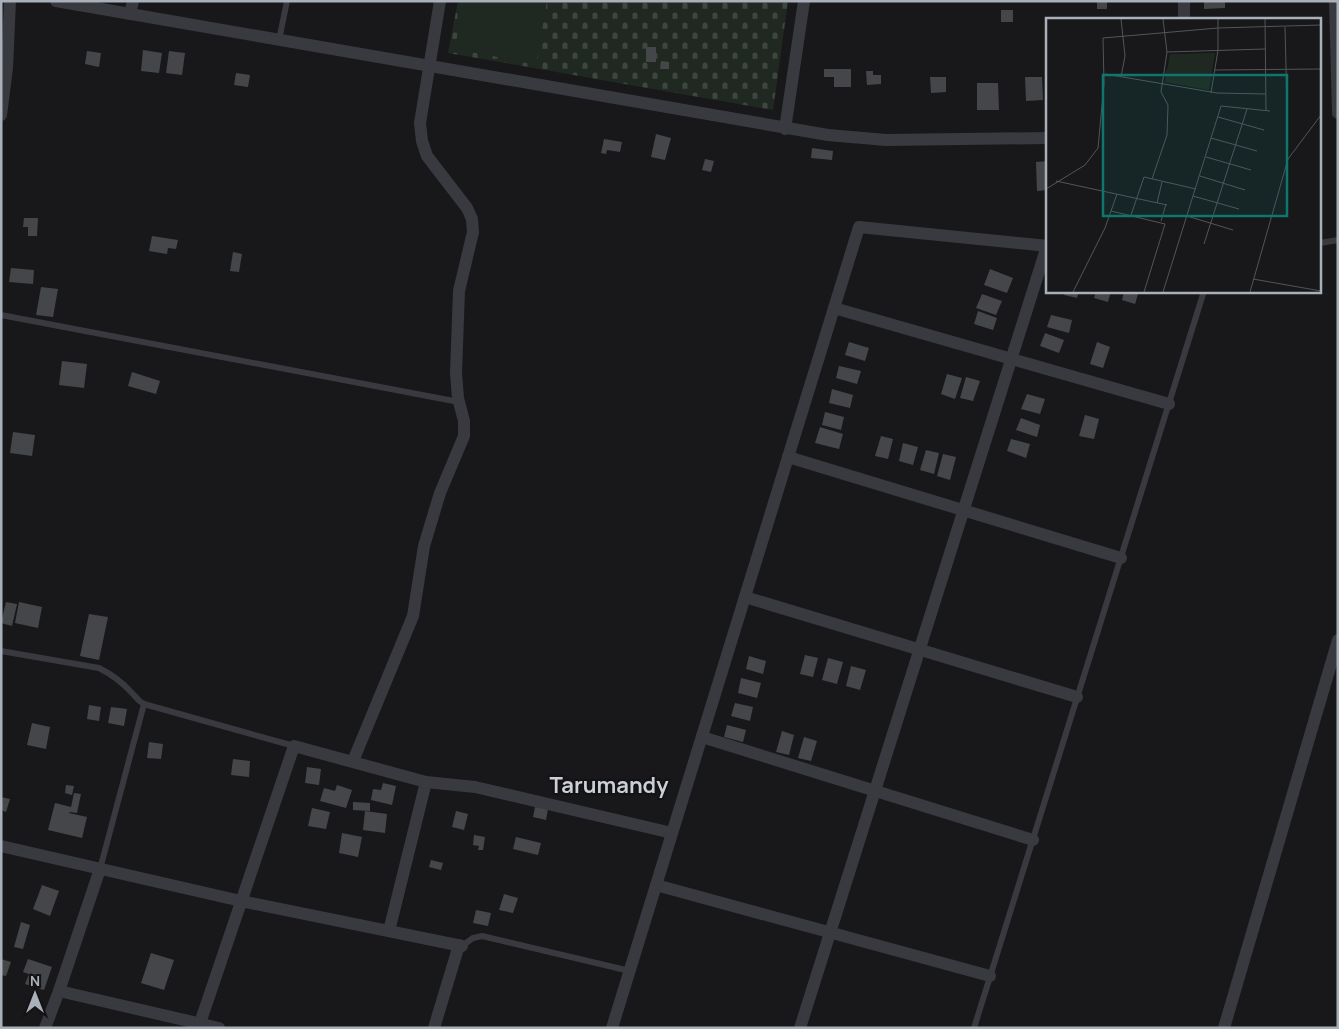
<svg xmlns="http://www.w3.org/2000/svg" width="1339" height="1029" viewBox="0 0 1339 1029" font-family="Manrope,sans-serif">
<defs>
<pattern id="cemetery-stones" width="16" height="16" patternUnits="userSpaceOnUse" patternTransform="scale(1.25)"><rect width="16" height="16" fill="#202921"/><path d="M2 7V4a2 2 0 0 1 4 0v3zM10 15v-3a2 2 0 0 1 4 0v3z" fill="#3e463f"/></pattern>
</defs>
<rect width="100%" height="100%" fill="#18181a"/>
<!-- cemetery -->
<polygon fill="url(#cemetery-stones)" points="458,1 788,1 773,110 448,53"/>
<!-- park -->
<polygon fill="#202921" points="463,1 547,1 536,64 455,49"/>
<!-- building -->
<g fill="#44464a">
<rect x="1097" y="1" width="10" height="8"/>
<polygon points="1204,1 1225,1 1225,8 1204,9"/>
<rect x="1001" y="10" width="12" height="12"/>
<rect x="646" y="47" width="10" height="15"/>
<polygon points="143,50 162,53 159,73 141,71"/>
<polygon points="87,51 101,53 99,67 85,64"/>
<polygon points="169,51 185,53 182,75 166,73"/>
<polygon points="661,61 669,62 669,69 660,69"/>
<polygon points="824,69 851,69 851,87 834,87 834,77 824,77"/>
<polygon points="866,71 873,71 873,75 881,75 881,84 867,85"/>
<polygon points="236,73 250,75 248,87 234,85"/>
<polygon points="930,77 946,77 946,92 931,93"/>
<polygon points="1025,77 1042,77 1043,100 1026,101"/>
<polygon points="977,83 998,83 999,110 977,110"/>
<polygon points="656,134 671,138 665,160 651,157"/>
<polygon points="604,139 622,142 620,152 607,150 606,154 601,153"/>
<polygon points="812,148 833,151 832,160 811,158"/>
<polygon points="705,159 714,161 711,172 702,170"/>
<polygon points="1048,161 1048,190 1037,191 1036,162"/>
<polygon points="24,218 38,218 37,236 28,236 28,227 23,227"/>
<polygon points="152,236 178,240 176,249 168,248 167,254 149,251"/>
<polygon points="233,252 242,254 239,272 230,271"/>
<polygon points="11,268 34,270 33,284 9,282"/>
<polygon points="990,269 1013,278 1007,293 984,285"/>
<polygon points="41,287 58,289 53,317 36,315"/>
<polygon points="1065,291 1079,291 1077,298 1064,295"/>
<polygon points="1096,291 1111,291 1108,302 1094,298"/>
<polygon points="1124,291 1139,291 1135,304 1122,300"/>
<polygon points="982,294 1002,301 996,315 976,308"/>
<polygon points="978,311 997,318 993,330 974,324"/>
<polygon points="1051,315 1072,320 1069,333 1047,327"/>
<polygon points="1045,333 1064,340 1059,353 1040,346"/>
<polygon points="849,342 869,348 865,361 845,355"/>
<polygon points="1097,342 1110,347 1103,368 1090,364"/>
<polygon points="62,361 87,364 84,388 59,385"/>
<polygon points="839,366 861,371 857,384 836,378"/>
<polygon points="132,372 160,381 156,394 128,386"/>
<polygon points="947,374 962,378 955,399 941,394"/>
<polygon points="966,377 980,381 973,401 960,398"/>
<polygon points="832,389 853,395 850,408 829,403"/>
<polygon points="1027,394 1045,399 1040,414 1021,409"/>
<polygon points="825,412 844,417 841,430 822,425"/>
<polygon points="1085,415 1099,419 1094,439 1079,436"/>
<polygon points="1021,418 1040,425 1037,437 1016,430"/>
<polygon points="820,427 843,434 839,449 815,443"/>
<polygon points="13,432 35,435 32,456 10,453"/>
<polygon points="881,436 893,439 888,459 875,456"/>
<polygon points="1011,439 1030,444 1026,458 1007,451"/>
<polygon points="903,443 918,447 913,465 899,461"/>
<polygon points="926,450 939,453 934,474 920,470"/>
<polygon points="943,454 956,457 950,480 937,476"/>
<polygon points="6,602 17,604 12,626 1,623"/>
<polygon points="19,602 42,607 38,628 15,623"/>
<polygon points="89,614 108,617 99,660 80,656"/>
<polygon points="805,655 818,658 813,677 800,674"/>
<polygon points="749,656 766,661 763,674 746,669"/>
<polygon points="828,658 843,662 837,684 822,680"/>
<polygon points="851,666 866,670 860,690 846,686"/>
<polygon points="741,678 761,683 757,698 738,693"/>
<polygon points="735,703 753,707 750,721 731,716"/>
<polygon points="89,705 101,707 99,721 87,719"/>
<polygon points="111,707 127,709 124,726 108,723"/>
<polygon points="32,723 50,727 46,749 27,745"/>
<polygon points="727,725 746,730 743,742 724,737"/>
<polygon points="782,731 794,735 789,755 776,752"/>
<polygon points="804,737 817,741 811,761 798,758"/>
<polygon points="149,742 163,744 161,759 147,758"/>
<polygon points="233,759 250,761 249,777 231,775"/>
<polygon points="307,767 321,769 319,785 305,783"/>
<polygon points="383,783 396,786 392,805 371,800 373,789 381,790"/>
<polygon points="66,785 74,786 72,795 65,793"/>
<polygon points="337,785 352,790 346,808 320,801 324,788 335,791"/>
<polygon points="74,793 81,794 77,813 70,812 69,813 87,817 82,838 48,830 55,803 71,807"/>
<polygon points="1,797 10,799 6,812 1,810"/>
<polygon points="353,802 370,803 370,811 353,810"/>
<polygon points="535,807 548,809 546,820 533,817"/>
<polygon points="312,808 330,812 326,829 308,826"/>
<polygon points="365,811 387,814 385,833 363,830"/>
<polygon points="456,811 468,814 464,830 452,827"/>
<polygon points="342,833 362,837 358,857 339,853"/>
<polygon points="474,835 485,837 483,850 478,850 479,846 473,845"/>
<polygon points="516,837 541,843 538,855 513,849"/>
<polygon points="431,860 443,863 441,870 429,867"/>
<polygon points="42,885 59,891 50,916 33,909"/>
<polygon points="504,894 518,898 513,913 499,910"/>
<polygon points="476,910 491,913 488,926 473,923"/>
<polygon points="21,922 30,925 23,949 14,947"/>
<polygon points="151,953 174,960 164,990 141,983"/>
<polygon points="1,959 11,962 6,976 1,975"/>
<polygon points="28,959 52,967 44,990 25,984 29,974 23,972"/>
</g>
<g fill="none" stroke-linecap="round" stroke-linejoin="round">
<!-- service -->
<g stroke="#393a3f" stroke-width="6">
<polyline points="279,40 287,1"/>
<polyline points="1320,243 1338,240"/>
<polyline points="1,315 459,402"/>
<path d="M1,651L99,668C111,674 123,683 132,693C136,697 138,701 144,704L294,746"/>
<polyline points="100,869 144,704"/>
<polyline points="462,946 473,938 482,936 630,971"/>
<polyline points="974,1028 1204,291"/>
</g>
<!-- minor -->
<g stroke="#393a3f" stroke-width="12">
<polyline points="56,1 828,135 886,140 1048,138"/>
<polyline points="1184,1 1184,19"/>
<polyline points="1335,1 1338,113"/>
<polyline points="130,14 133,1"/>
<polyline points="1,115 7,68 10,1"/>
<polyline points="785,129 804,1"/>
<polyline points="834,308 1169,404"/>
<polyline points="788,457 1121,558"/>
<polyline points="745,597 1077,697"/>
<polyline points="702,737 1033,840"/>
<polyline points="353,761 413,616 424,546 440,493 464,436 464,421 458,398 456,373 459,291 473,232 472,219 467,208 427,156 422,141 420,123 440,1"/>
<polyline points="1,846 241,901 462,946"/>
<polyline points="656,885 990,976"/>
<polyline points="389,931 426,782"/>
<polyline points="59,991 219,1028"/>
<polyline points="200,1023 294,746 426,782 475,787 672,833"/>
<polyline points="45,1028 59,991 100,869"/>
<polyline points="434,1028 459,945"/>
<polyline points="612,1028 859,227 1048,246"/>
<polyline points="800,1028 1047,246"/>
<polyline points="1224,1028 1338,640"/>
</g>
</g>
<g text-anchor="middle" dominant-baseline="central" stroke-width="4.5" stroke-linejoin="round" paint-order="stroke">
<!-- district labels -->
<g font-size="22" font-weight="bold" fill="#cbcfd6" stroke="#131315">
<text x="609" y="785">Tarumandy</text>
</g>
</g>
<!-- overview -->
<g transform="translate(1046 18)">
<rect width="275" height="275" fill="#18181a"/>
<path d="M169,35L163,72L119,64L124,36Z" fill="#202921"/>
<path d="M119 56a8 8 0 1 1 16 0a8 8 0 1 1-16 0Z" fill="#202921"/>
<path fill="none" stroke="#52555a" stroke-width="1" d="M75,1L79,38L75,59M219,1L220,92M239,9L241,90M121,34L219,31M168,52L275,51M59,56L171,75L220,76M165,75L172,32V1M172,99L218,112M165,120L211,133M160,139L205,152M154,158L199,172M106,161L121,117L122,87L115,74L121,34L117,1M10,163L121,187M0,171L39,147L52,130L58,66L57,20L172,10L275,7M147,178L193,191M111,185L116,164M65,193L119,206L98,274M85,197L98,159L150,171M141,198L187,212M115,203L120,186M158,226L201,91M207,261L275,273M27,274L59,210L71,176M117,274L175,88L224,93M204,274L242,141L275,97"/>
<path fill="#0f766e" fill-opacity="0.15" stroke="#0f766e" stroke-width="2.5" d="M57,57H241V198H57Z"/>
<rect width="275" height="275" fill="none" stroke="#aab0ba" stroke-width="2.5"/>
</g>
<!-- border -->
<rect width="1339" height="1029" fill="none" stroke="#aab0ba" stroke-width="5"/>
<!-- north arrow -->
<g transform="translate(35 994)" stroke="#131315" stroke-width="4" paint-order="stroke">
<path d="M0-4L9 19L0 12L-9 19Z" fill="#aab0ba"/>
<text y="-8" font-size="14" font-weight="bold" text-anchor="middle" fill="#aab0ba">N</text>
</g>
</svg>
